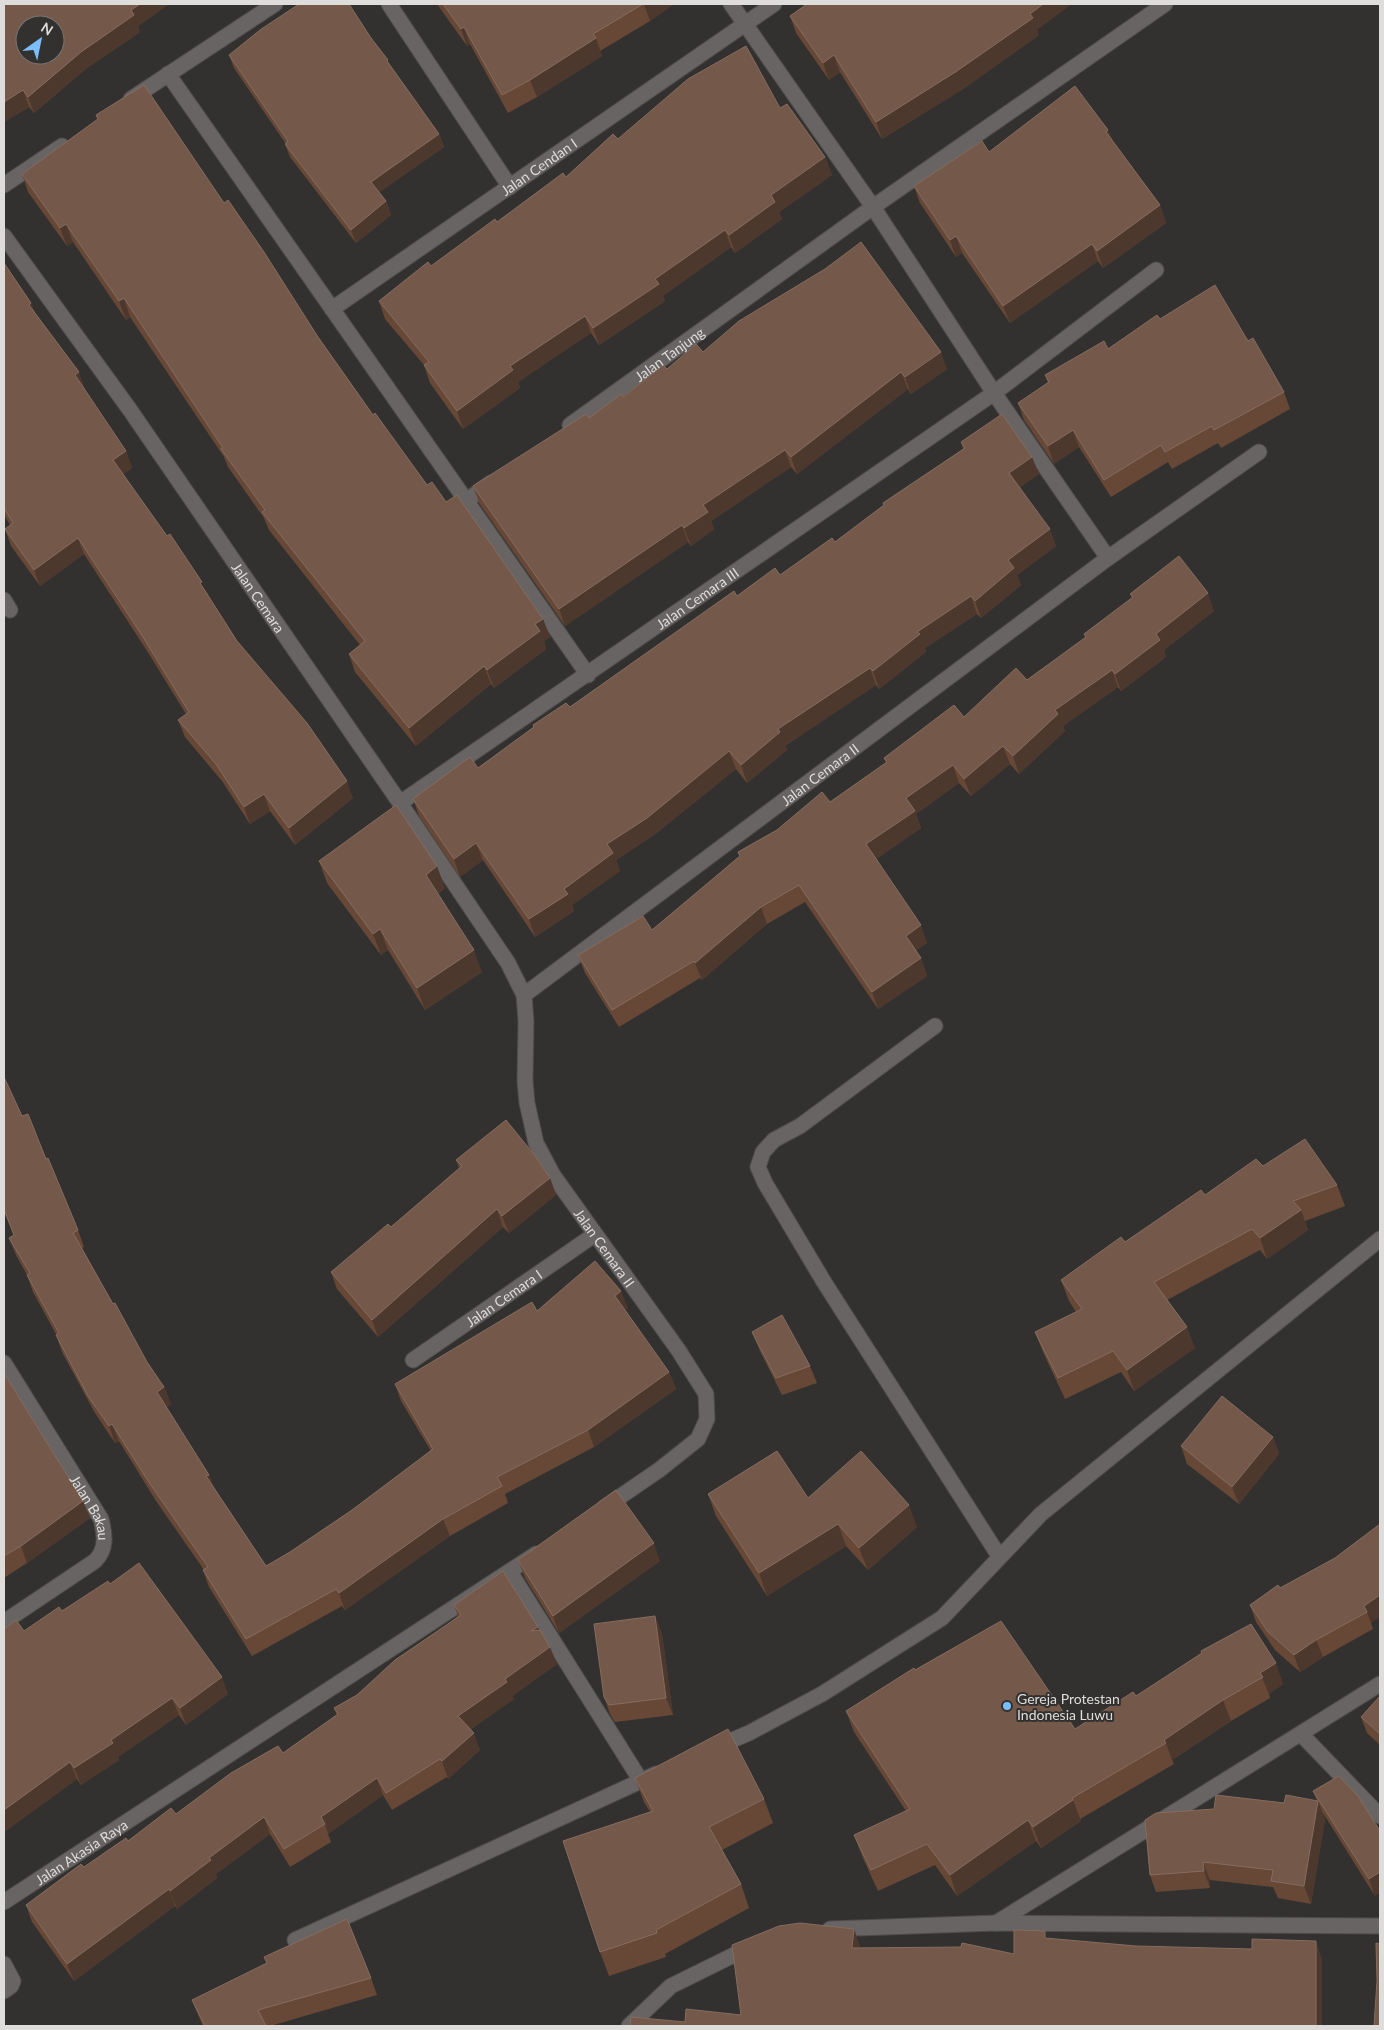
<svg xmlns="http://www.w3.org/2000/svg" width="1384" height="2030" viewBox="0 0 1384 2030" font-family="Lato,sans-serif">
<rect width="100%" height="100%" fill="#33312f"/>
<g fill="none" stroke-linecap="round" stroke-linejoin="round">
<defs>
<g id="minor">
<polyline points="389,4 510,187"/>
<polyline points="168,74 588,675"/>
<polyline points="131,99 275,4"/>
<polyline points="4,185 62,146"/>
<path id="s1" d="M4,236L130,410L400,803L508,963L524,995L526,1021L525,1081L527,1103L536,1143L553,1175L679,1351L706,1394L707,1419L698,1439L659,1470L605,1507"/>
<path id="s2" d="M332,309L774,4"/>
<path id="s3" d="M570,425L873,207L1165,4"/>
<polyline points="466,501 491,483"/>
<polyline points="1108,558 1259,452"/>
<polyline points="4,600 10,610"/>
<path id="s4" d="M400,803L994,393L1156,270"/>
<path id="s5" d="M524,995L1108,558L994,393L873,207L731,4"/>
<polyline points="935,1026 800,1126 774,1140 763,1152 758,1167 765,1183 824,1282 999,1556"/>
<path id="s6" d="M413,1360L594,1235"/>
<path id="s7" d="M4,1363L101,1519C105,1535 107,1549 95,1561L4,1622"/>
<polyline points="510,1572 641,1781"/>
<polyline points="1301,1734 1380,1816"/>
<polyline points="716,1747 749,1733 822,1694 942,1618 1041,1514 1380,1239"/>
<path id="s8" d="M4,1902L536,1554"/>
<polyline points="996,1923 1380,1684"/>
<polyline points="830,1929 996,1923 1380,1926"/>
<polyline points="295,1940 656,1774"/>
<polyline points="4,1964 13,1981 11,1986 4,1991"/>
<polyline points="629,2026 671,1986 750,1947"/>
</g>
</defs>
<!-- minor casing -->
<use href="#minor" stroke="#4e4c4b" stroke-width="17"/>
<!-- minor -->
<use href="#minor" stroke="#676463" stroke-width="15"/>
</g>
<!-- wall -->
<g fill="#674837">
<polygon points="4,4 169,4 138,26 140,32 87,68 34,113 29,107 4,122"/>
<polygon points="437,4 674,4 650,21 600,51 602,56 537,97 508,113 470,44 467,46"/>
<polygon points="790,16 1037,30 1039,35 963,89 882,139 840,72 829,80 796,33"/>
<polygon points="371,38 439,134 444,147 379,192 386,201 391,215 356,243 290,157 285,144 286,144 234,68 229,55"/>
<polygon points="780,108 825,157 832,175 779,212 782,219 735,253 731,247 663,296 665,301 599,345 591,333 518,382 520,388 463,429 430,383 424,365 385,319 379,301 497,222 566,177 618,139"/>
<polygon points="96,115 224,203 373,415 427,485 446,502 543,619 550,637 544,641 546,649 494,688 491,684 416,746 355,672 349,654 360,645 269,530 264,518 228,467 224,457 130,317 126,320 73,242 67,246 28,192 22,174 98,120"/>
<polygon points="1108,130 1113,141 1160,205 1166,223 1103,268 1098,261 1010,323 962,253 956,257 920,203 914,186 989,152"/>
<polygon points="4,263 31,303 35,313 84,389 126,451 132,468 123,474 205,590 237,641 353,798 295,845 270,811 250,824 222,781 185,737 178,720 186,714 149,654 84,554 40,586 11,546 5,529 10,525 4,515"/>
<polygon points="1160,319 1248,341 1284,392 1290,409 1221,448 1218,443 1172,469 1168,462 1111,497 1079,447 1054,464 1024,420 1018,403 1048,383 1045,375 1108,349"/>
<polygon points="703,352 947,369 911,394 908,389 797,474 791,467 711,521 714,529 691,546 688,542 565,626 479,503 473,486 589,418 667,369"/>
<polygon points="961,442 1039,474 1020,487 1056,546 1017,575 1021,585 981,618 977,614 925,648 926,652 879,689 876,685 785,746 787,750 747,783 736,769 654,835 616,860 620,871 572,905 574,911 535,937 483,860 460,877 419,816 413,799 478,768 534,727 533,725 570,707 737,596 780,575 835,542 963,449"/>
<polygon points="1130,594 1214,611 1164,650 1166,657 1121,691 1118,687 1063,726 1065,731 1019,774 1010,764 971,796 959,783 916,814 921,828 876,859 927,943 916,950 921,958 927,976 878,1009 805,902 767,924 702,980 700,978 619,1027 585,973 578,955 652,930 740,856 738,852 830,802 886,763 884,758 964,717 1027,680 1086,637 1084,634 1132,598"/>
<polygon points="319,861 445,888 438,894 482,972 425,1010 388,950 381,955 327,883"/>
<polygon points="4,1077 22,1116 46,1159 78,1230 84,1247 82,1248 113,1304 147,1362 164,1387 171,1404 166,1407 209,1475 214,1488 266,1566 290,1552 352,1510 431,1451 401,1401 395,1384 537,1311 628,1308 625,1310 669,1372 676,1389 594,1447 505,1494 508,1503 450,1536 345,1610 342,1606 252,1656 209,1587 203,1570 204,1570 156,1501 119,1441 115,1443 95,1413 62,1352 56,1335 56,1334 33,1292 27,1275 16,1255 9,1238 14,1236 4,1212"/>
<polygon points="456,1160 550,1178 556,1195 509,1233 503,1227 378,1337 337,1289 331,1272 391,1227 459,1168"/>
<polygon points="1263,1166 1337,1185 1345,1206 1305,1221 1308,1230 1267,1259 1260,1250 1167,1300 1195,1348 1134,1391 1121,1372 1065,1399 1043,1352 1035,1332 1076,1312 1069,1301 1061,1280 1205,1195"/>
<polygon points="752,1332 810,1366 817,1383 782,1395 759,1349"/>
<polygon points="4,1373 83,1501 90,1518 27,1563 4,1578"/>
<polygon points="1273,1437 1279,1454 1239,1504 1187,1464 1181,1446"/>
<polygon points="708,1494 808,1498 917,1527 868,1570 846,1546 767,1596 716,1516"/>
<polygon points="1380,1524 1371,1623 1373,1629 1323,1657 1300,1672 1275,1650 1256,1622 1250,1605 1335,1558"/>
<polygon points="518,1560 660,1561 559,1633 525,1578"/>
<polygon points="110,1584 228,1694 186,1725 179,1715 118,1757 119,1760 81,1785 77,1779 4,1832 4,1629 24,1631"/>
<polygon points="454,1605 539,1630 557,1664 512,1696 514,1699 471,1729 480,1750 448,1779 447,1777 392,1810 383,1795 328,1834 331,1842 290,1867 270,1834 216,1874 217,1878 177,1909 175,1906 74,1981 32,1922 26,1905 84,1867 128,1841 176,1814 283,1753 337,1715 334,1708 357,1695 458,1616"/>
<polygon points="655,1616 662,1634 673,1715 615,1722 610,1714 604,1697"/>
<polygon points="1202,1653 1283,1684 1269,1694 1270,1698 1231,1721 1172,1760 1174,1764 1080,1819 1081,1821 1041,1848 1036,1841 957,1896 935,1865 878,1891 862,1856 854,1835 906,1811 854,1732 846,1711 915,1670 1075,1729 1136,1696"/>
<polygon points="1380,1696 1380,1745 1367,1733 1361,1717"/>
<polygon points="1339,1776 1375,1896 1323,1813 1325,1819 1311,1904 1278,1898 1273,1887 1210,1880 1210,1888 1156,1892 1150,1875 1214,1809 1317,1801 1313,1791"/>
<polygon points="635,1778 764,1799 773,1823 722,1850 741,1884 749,1908 665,1954 666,1957 609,1976 600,1952 650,1812 644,1802"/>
<polygon points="264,1957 371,1978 377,1995 270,2026 203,2026 199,2017 192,2000 267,1963"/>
</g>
<!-- shaded-wall -->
<g fill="#4d382d">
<polygon points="140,4 169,4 138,26 140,32 87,68 34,113 28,97 131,10"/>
<polygon points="644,4 674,4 650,21"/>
<polygon points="1043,4 1072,4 1037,30 1039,35 963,89 882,139 876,122"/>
<polygon points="464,27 470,44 467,46 461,29"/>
<polygon points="596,38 602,56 537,97 530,80"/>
<polygon points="834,55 840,72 829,80 823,63"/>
<polygon points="23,90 29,107 4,122 4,102"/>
<polygon points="1108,130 1115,147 1106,132"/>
<polygon points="439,134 444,147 376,195 371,182"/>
<polygon points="825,157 832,175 779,212 782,219 735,253 729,235 771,195"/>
<polygon points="386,201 391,215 356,243 351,230"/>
<polygon points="1160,205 1166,223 1103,268 1097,251"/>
<polygon points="66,224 73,242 67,246 60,228"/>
<polygon points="725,230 731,247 663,296 665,301 599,345 593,328 655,279"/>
<polygon points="956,236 962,253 956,257 950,240"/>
<polygon points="1092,244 1098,261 1010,323 1003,306"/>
<polygon points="124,298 130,317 126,320 119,301"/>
<polygon points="31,303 37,320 29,305"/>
<polygon points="585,316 591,333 518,382 520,388 463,429 457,411 510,366"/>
<polygon points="941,352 947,369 911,394 905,377"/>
<polygon points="79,372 85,389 81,392 75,375"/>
<polygon points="901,372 908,389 797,474 791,457"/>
<polygon points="1073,430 1079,447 1054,464 1048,446"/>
<polygon points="785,450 791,467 711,521 714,529 691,546 684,528 703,505"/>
<polygon points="126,451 132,468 119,477 113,460"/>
<polygon points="1032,457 1039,474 1015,490 1009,473"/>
<polygon points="682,525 688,542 565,626 559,609"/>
<polygon points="1050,529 1056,546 1017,575 1021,585 981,618 975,601 1008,560"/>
<polygon points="78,538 84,554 40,586 34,570"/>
<polygon points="1208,593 1214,611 1164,650 1166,657 1121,691 1115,674 1156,634"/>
<polygon points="971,596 977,614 925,648 926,652 879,689 873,671 917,632"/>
<polygon points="543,619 550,637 544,641 546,649 494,688 487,670 535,624"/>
<polygon points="484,666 491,684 416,746 409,728"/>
<polygon points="870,668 876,685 785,746 787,750 747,783 741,765 778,729"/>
<polygon points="1112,670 1118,687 1063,726 1065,731 1019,774 1013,756 1055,710"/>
<polygon points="1003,746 1010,764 971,796 964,779"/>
<polygon points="729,751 736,769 654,835 616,860 620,871 572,905 574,911 535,937 529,919 564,889 607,844"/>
<polygon points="953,765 959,783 916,814 921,828 872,862 866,844 906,798"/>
<polygon points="347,781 353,798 295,845 289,828"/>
<polygon points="264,794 270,811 250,824 244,807"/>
<polygon points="476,843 483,860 460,877 454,859"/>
<polygon points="437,866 445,888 434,897 426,875"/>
<polygon points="761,907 767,924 702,980 695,963"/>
<polygon points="921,925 927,943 912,953 906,936"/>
<polygon points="380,929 388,950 381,955 373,934"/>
<polygon points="474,950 482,972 425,1010 417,988"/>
<polygon points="921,958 927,976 878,1009 872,992"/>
<polygon points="550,1178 556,1195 509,1233 502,1216"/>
<polygon points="497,1209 503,1227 378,1337 372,1320"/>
<polygon points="1301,1210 1308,1230 1267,1259 1260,1238"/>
<polygon points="621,1291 628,1308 621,1314 615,1296"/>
<polygon points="1187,1327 1195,1348 1134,1391 1127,1370"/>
<polygon points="669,1372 676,1389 594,1447 588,1430"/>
<polygon points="164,1387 171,1404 163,1409 157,1392"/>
<polygon points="112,1424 119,1441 115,1443 109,1426"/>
<polygon points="1273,1437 1279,1454 1239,1504 1232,1487"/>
<polygon points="209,1475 215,1492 206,1476"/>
<polygon points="83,1501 90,1518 27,1563 21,1546"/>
<polygon points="909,1505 917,1527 868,1570 859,1548"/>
<polygon points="443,1519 450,1536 345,1610 339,1593"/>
<polygon points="838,1524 846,1546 767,1596 759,1573"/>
<polygon points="654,1543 660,1561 559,1633 553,1616"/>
<polygon points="1380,1595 1380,1617 1371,1623 1367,1612 1364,1606"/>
<polygon points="655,1616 662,1634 673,1715 666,1698"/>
<polygon points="538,1627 544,1644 531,1631"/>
<polygon points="1316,1640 1323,1657 1300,1672 1294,1655"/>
<polygon points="550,1647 557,1664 512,1696 514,1699 465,1733 458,1716 505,1679"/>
<polygon points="1276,1663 1283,1684 1269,1694 1260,1673"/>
<polygon points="222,1677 228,1694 186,1725 180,1708"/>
<polygon points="172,1698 179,1715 118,1757 119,1760 81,1785 74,1768 111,1740"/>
<polygon points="1223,1700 1231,1721 1172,1760 1166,1743 1164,1740"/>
<polygon points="474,1733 480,1750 448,1779 442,1761"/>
<polygon points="70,1762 77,1779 4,1832 4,1810"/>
<polygon points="377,1778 383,1795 328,1834 325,1824 321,1817"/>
<polygon points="1073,1800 1081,1821 1041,1848 1033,1827"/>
<polygon points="1318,1801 1325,1819 1311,1904 1304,1886"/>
<polygon points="264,1817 270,1834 216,1874 217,1878 177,1909 170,1891 209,1858"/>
<polygon points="1028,1820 1036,1841 957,1896 950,1875"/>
<polygon points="1203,1862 1210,1880 1210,1888 1204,1871"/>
<polygon points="1380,1872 1380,1893 1375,1896 1369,1879"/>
<polygon points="169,1889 175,1906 74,1981 67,1964"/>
<polygon points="854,1929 860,1946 858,1966 852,1948"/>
<polygon points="1316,1941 1322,1959 1322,2026 1316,2026"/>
</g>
<!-- building -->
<g fill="#745849" stroke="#856d60" fill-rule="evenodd">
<path d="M4,4H140L131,10L134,15L81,52L28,97L23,90L4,102ZM25,25H55V55H25Z"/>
<polygon points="299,4 349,4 371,38 388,60 387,61 439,134 371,182 386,201 351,230 285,144 288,141 229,55 260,30"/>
<polygon points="443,4 643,4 593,34 596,38 530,80 502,95 464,27 461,29"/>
<polygon points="807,4 1043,4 1030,14 1033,18 957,71 876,122 834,55 823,63 790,16"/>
<polygon points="746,46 780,108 787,104 825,157 771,195 775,202 729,235 725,230 655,279 659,284 593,328 585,316 510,366 513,370 457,411 424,365 429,362 379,301 428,262 431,266 495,219 497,222 563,173 566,177 613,134 618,139 688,79"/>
<polygon points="144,85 224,203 228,200 264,252 318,337 373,415 375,413 427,485 432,482 446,502 457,495 543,619 535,624 540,631 487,670 484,666 409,728 349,654 365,641 262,512 265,510 221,449 223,448 124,298 119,301 66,224 60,228 22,174 98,119 96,115"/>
<polygon points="1075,86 1108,130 1106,132 1160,205 1097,251 1092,244 1003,306 956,236 950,240 914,186 982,141 989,152"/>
<polygon points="861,242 941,352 905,377 901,372 791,457 785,450 703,505 708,512 684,528 682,525 559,609 473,486 586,414 589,418 621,394 623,397 663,365 667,369 696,344 703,352 739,321 825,269"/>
<polygon points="4,263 31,303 29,305 79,372 75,375 126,451 113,460 167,536 170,534 202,582 200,583 237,641 307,723 347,781 289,828 264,794 244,807 216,764 178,720 189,712 143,637 78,538 34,570 5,529 13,523 4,508"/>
<polygon points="1215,285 1248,341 1253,338 1284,392 1214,430 1212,426 1165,452 1161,445 1104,480 1073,430 1048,446 1018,403 1049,382 1045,375 1104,341 1108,349 1157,315 1160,319"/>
<polygon points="1002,414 1032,457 1009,473 1050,529 1008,560 1014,568 975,601 971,596 917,632 920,634 873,671 870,668 778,729 780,732 741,765 729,751 647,818 607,844 613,853 564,889 568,894 529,919 476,843 454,859 413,799 470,757 478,768 534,727 533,725 566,703 570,707 734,591 737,596 775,568 780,575 832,538 835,542 884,505 883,503 965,448 961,442"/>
<polygon points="1179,556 1208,593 1156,634 1160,640 1115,674 1112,670 1055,710 1058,714 1013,756 1003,746 964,779 953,765 906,798 915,811 866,844 921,925 906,936 921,958 872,992 799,885 761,907 695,963 694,961 612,1010 578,955 643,916 652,930 740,856 738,852 777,830 822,792 830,802 887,762 884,758 954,705 964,717 1016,668 1027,680 1086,637 1084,634 1133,597 1130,594"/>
<polygon points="396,805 437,866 426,875 474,950 417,988 380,929 373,934 319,861"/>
<polygon points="4,1077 22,1116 28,1114 46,1159 48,1158 78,1230 73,1233 113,1304 115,1303 147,1362 164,1387 157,1392 209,1475 206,1476 266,1566 290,1552 352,1510 433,1449 395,1384 532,1302 537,1311 595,1261 621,1291 615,1296 669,1372 588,1430 497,1477 502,1486 443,1519 339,1593 336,1589 246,1639 203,1570 208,1567 150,1484 112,1424 109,1426 88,1396 56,1335 59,1333 27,1275 30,1273 9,1238 14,1235 4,1209"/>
<polygon points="506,1120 536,1157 550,1178 502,1216 497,1209 372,1320 331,1272 388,1224 391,1227 462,1166 456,1160"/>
<polygon points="1305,1139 1337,1185 1293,1201 1301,1210 1260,1238 1252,1229 1154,1282 1187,1327 1127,1370 1113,1351 1058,1378 1035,1332 1082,1309 1061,1280 1121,1237 1125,1242 1201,1190 1205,1195 1256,1159 1263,1166"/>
<polygon points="782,1315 810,1366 776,1378 752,1332"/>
<polygon points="4,1373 83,1501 21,1546 4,1556"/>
<polygon points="1222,1396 1273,1437 1232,1487 1181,1446"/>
<polygon points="777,1451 808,1498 861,1451 909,1505 859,1548 838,1524 759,1573 708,1494"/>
<polygon points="616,1490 654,1543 553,1616 518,1560"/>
<polygon points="1380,1524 1380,1595 1364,1606 1367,1612 1316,1640 1294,1655 1268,1632 1250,1605 1278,1585 1280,1588 1335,1558"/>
<polygon points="139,1563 222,1677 180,1708 172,1698 111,1740 113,1743 74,1768 70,1762 4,1810 4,1629 16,1620 24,1631 59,1607 62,1611 108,1581 110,1584"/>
<polygon points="503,1571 538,1627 531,1631 540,1630 550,1647 505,1679 507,1682 458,1716 474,1733 442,1761 440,1759 386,1793 377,1778 321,1817 325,1824 284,1849 264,1817 209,1858 211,1860 170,1891 169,1889 67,1964 26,1905 81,1864 84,1867 126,1838 128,1841 171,1808 176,1814 231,1773 278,1746 283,1753 338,1714 334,1708 357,1695 395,1660 461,1615 454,1605"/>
<polygon points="655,1616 666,1698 609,1705 604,1697 594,1624"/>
<polygon points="1001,1621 1075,1729 1133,1692 1136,1696 1202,1653 1201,1651 1251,1624 1276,1663 1260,1673 1263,1677 1223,1700 1164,1740 1166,1743 1072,1798 1073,1800 1033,1827 1028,1820 950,1875 927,1844 871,1870 854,1835 910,1809 846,1711 914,1668 915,1670"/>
<polygon points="1380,1696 1380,1734 1361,1717"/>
<polygon points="728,1729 764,1799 709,1827 741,1884 656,1930 657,1933 600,1952 563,1841 653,1811 635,1778"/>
<polygon points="1339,1776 1358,1796 1380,1831 1380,1872 1369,1879 1313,1791"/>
<polygon points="1216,1795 1284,1803 1286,1795 1318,1801 1304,1886 1271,1881 1273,1870 1203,1862 1204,1871 1150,1875 1145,1820 1156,1813 1214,1809"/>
<polygon points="347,1919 371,1978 258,2010 266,2026 205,2026 192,2000 267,1963 264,1957"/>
<polygon points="800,1923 854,1929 852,1948 961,1947 962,1943 1014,1954 1014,1930 1045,1931 1045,1938 1136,1946 1252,1949 1252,1939 1316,1941 1316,2026 630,2026 631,2017 685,2022 686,2009 741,2015 732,1945 779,1926"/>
<polygon points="1376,1943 1380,1944 1380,2026 1374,2026 1377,1981"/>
</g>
<!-- markers -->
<circle fill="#7cbef9" stroke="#33312f" stroke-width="2" cx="1007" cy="1706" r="5"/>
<g text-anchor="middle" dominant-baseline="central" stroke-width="4" stroke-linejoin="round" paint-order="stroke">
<!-- street labels -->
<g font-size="14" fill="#dfdddc" stroke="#33312f">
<text stroke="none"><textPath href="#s2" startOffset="251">Jalan Cendan I</textPath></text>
<text stroke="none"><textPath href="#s3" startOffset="122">Jalan Tanjung</textPath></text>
<text stroke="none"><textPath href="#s1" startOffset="442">Jalan Cemara</textPath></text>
<text stroke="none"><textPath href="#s4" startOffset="361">Jalan Cemara III</textPath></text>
<text stroke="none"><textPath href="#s5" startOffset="369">Jalan Cemara II</textPath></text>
<text stroke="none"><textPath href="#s1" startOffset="1195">Jalan Cemara II</textPath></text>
<text stroke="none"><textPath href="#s6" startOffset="110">Jalan Cemara I</textPath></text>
<text stroke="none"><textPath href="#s7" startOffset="169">Jalan Bakau</textPath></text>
<text stroke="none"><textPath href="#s8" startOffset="92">Jalan Akasia Raya</textPath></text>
</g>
<!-- poi labels -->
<g font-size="14" fill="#dfdddc" stroke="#33312f" text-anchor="start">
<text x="1017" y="1698">Gereja Protestan<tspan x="1017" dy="16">Indonesia Luwu</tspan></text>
</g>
</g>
<!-- border -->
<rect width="1384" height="2030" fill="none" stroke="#dfdddc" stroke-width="10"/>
<!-- north arrow -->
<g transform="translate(40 40) rotate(33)"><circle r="24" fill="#33312f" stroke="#787674"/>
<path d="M0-4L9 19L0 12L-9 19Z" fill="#7cbef9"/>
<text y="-8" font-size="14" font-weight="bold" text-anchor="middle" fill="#dfdddc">N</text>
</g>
</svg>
